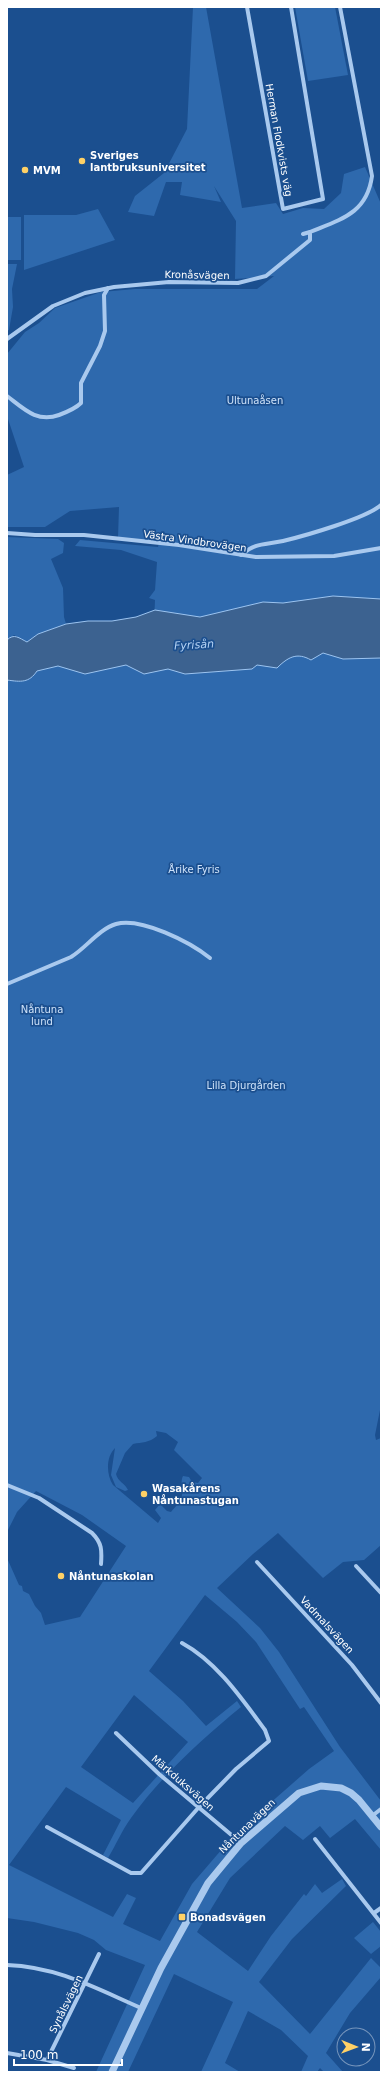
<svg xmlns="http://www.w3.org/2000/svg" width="388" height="2079" viewBox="0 0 388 2079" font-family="'DejaVu Sans',sans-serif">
<rect width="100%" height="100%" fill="#1b4f8f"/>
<!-- green -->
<g fill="#2e69ad" fill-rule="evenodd">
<path d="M193,7H206L242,208L276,203L283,214L303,208L324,209L341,193L344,174L365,167L381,204V1405L375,1435L376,1440L381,1438V1545L364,1560L343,1562L323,1578L278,1533L253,1554L217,1588L260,1628L279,1652L340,1747L381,1801V1850L355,1819L330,1838L320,1826L303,1840L285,1826L230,1878L197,1932L248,1971L271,1936L304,1894L306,1896L315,1884L322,1893L342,1879L346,1886L292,1939L259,1982L310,2034L371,1958L381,1968V1977L350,2013L326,2053L343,2072H324L320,2068L317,2072H301L308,2056L281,2030L248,2011L225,2063L240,2072H201L233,2002L174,1974L128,2072H96L145,1965L106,1950L94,1940L78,1933L34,1922L7,1918V1558L19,1585L22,1586L23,1591L29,1594L35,1606L41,1613L45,1625L80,1617L126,1546L82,1515L36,1491L17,1512L7,1532V660L153,647L155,600L149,598L155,590L157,562L121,550L75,546L80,540L158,547L159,543L118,538L119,507L70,511L45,527H7V475L24,467L7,416V354L25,332L39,323L55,308L101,292L135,289H257L274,276L235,279L236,221L214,186L221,202L180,195L182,182H166L154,216L128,212L135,196L164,173L187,129ZM156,1431L166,1433L178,1442L174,1450L202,1478L198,1483L192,1482L189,1477L183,1476C180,1482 183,1489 182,1495C181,1502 175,1507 171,1512L167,1511L160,1504L155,1510L161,1518L158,1523L113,1485C106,1474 106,1457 115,1448L111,1475L116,1487L125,1491L128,1490C125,1483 118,1482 116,1474L125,1453L133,1444C142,1442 149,1443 157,1436ZM205,1595L237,1622L256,1642L300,1709L304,1707L334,1751L309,1769L235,1834L192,1884L160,1941L123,1924L136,1898L127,1894L113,1917L9,1865L66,1787L121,1820L103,1855L108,1858C116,1845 122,1830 131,1818C161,1776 202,1739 241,1707L237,1701L206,1726L183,1701L149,1671ZM134,1695L188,1742L133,1803L81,1767Z"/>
<polygon points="295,7 335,7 348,75 308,81"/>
<polygon points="98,209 115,240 24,270 24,215 76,215"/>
<rect x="7" y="217" width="14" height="43"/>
<polygon points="7,264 17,264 12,289 13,307 9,330 7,331"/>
<polygon points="7,537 58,539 64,543 63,553 51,559 63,588 64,617 66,624 38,634 27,642 14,635 7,640"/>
<polygon points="373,1922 381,1932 381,1946 371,1954 354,1938"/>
</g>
<!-- water -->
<path fill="#3c6290" stroke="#9cc4f0" d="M333,596L381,599V658L343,659L323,653L311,660C297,652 288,657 277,668L257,665L252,669L185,674L168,669L144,674L126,665L85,674L58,666L37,671C29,683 21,682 7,680V640C14,633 19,638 27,642L38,634L66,624L88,621H112L136,617L155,610L200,617L263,602L283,603Z"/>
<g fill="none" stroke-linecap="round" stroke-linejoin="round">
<!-- minor -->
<g stroke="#a9c9ee" stroke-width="4">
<polyline points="247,7 283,209 323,199 291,7"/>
<polyline points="303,234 310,232"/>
<path d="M7,339L53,306L85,293L114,287L169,282L238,283L266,276L310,240V232C342,219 367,213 372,176L340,7"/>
<path d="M7,396C24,409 37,423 59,415C67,412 75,409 81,403V383L100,346L105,331L104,295L108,288"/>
<polyline points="7,533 35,535 84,535 179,545 256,557 334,556 381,548"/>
<path d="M241,555C256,542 265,545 283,541C304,536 367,518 381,505"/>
<path d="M7,984L71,957C86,948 99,929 116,924C141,917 190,942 210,958"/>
<path d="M7,1485L39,1498L92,1533C102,1543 102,1550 101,1564"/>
<polyline points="257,1562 352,1665 381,1703"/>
<polyline points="356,1566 381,1593"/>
<polyline points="116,1733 159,1774 241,1843"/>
<polyline points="372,1816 381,1809"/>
<path d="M47,1827L131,1873H141L199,1807L236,1769L269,1741L265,1730C242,1699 217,1662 182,1643"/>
<polyline points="315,1839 381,1923"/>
<polyline points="374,1913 381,1908"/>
<path d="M7,1965C58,1967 95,1988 141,2008"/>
<polyline points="7,2053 47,2060 99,1954"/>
<polyline points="47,2060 74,2068"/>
</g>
<!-- tertiary -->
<polyline stroke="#a9c9ee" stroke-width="7" points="112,2072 161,1968 208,1883 241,1843 299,1793 321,1786 341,1788 351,1793 359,1800 381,1827"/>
</g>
<!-- markers -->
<g fill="#ffd166" stroke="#1b4f8f" stroke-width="1.5">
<circle cx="82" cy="161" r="4"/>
<circle cx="25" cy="170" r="4"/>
<circle cx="144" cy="1494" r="4"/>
<circle cx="61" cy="1576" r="4"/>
<rect x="178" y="1913" width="8" height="8" rx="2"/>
</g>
<g text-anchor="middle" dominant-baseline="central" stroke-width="3.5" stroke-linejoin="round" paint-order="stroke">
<!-- street labels -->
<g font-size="10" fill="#fff" stroke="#1b4f8f">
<text transform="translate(279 140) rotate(80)">Herman Flodkvists väg</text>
<text transform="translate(197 275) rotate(1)">Kronåsvägen</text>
<text transform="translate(195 541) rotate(8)">Västra Vindbrovägen</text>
<text transform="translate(327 1625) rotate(47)">Vadmalsvägen</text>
<text transform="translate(183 1783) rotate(41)">Märkduksvägen</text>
<text transform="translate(247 1826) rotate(-44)">Nåntunavägen</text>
<text transform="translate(66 2004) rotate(-64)">Synålsvägen</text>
</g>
<!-- poi labels -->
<g font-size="10" font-weight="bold" fill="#fff" stroke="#1b4f8f" text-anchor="start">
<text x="90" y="155">Sveriges<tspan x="90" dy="12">lantbruksuniversitet</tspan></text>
<text x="33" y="170">MVM</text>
<text x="152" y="1488">Wasakårens<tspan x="152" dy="12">Nåntunastugan</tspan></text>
<text x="69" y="1576">Nåntunaskolan</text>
<text x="190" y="1917">Bonadsvägen</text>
</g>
<!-- park labels -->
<g font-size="10" fill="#cfe3fa" stroke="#1b4f8f">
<text x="255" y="400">Ultunaåsen</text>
<text x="194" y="869">Årike Fyris</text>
<text x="42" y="1009">Nåntuna<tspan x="42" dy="12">lund</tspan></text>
<text x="246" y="1085">Lilla Djurgården</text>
</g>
<!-- water labels -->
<g font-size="11" font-style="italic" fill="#b5d3f5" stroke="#1b4f8f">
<text transform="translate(194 645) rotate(-3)">Fyrisån</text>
</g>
</g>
<!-- border -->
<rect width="388" height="2079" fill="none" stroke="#ffffff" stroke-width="16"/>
<!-- north arrow -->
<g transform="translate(356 2047) rotate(91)"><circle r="19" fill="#1b4f8f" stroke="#7695bc"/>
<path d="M0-3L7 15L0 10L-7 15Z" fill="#ffd166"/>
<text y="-6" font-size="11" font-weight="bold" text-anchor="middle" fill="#ffffff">N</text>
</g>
<!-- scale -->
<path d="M14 2059v6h108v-6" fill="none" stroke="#ffffff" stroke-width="2"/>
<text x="20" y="2059" font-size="12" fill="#ffffff" stroke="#1b4f8f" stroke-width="3" paint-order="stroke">100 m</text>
</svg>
